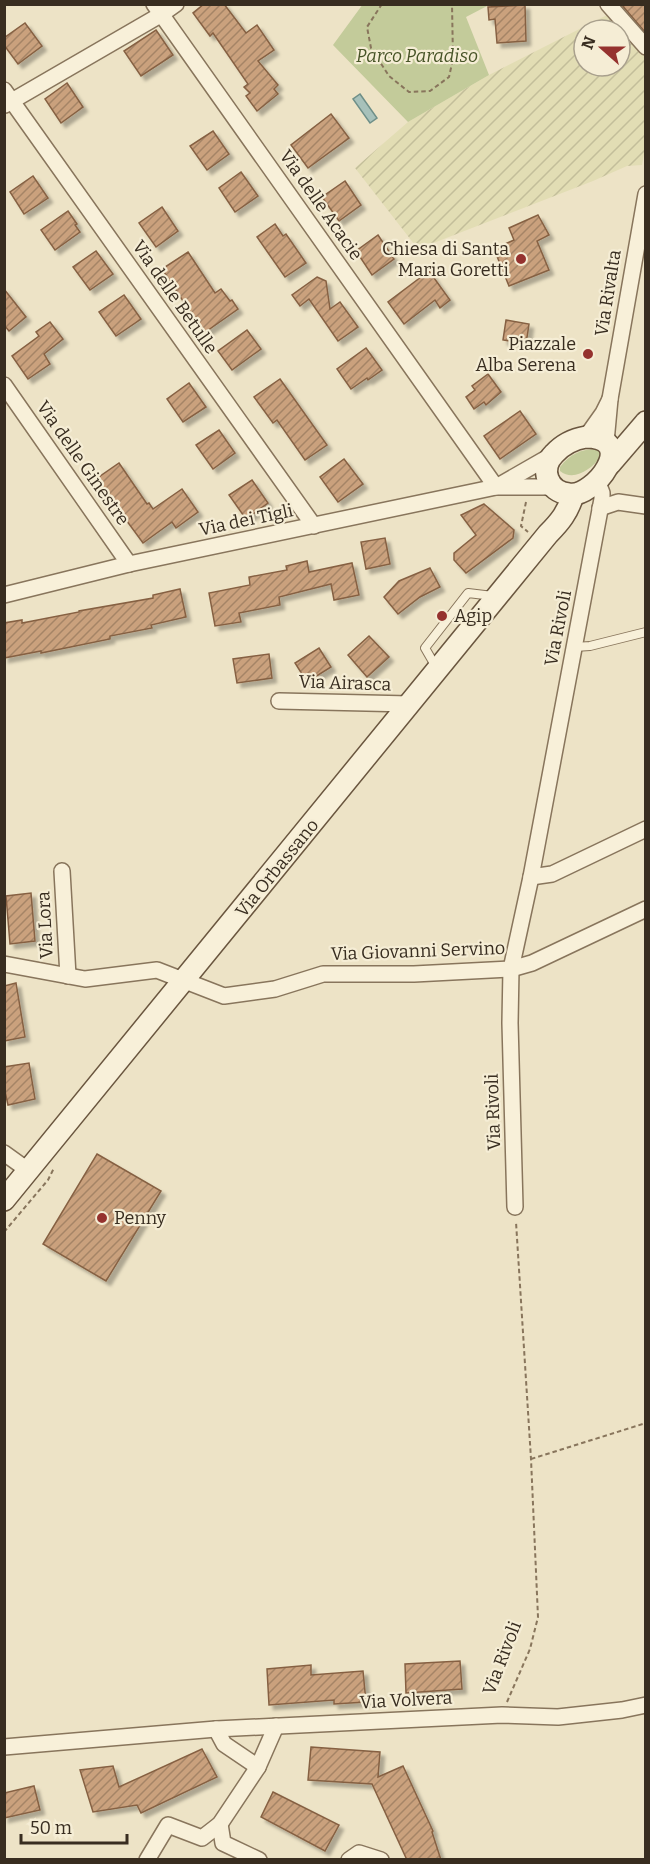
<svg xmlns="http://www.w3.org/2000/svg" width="650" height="1864" viewBox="0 0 650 1864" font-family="Bitter,serif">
<defs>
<pattern id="farmland-furrows" width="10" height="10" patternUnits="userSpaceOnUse" patternTransform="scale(1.5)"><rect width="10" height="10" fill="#e2ddb4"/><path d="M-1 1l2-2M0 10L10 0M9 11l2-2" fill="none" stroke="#c3be9a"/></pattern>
<pattern id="building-hatch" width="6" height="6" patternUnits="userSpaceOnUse" patternTransform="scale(1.5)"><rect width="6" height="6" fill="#caa17d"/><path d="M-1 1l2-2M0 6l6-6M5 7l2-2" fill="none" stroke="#a58466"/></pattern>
<filter id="shadow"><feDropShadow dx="4.5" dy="4.5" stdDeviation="1.5" flood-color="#0004"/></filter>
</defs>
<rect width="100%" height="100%" fill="#ede3c6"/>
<!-- farmland -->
<path fill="url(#farmland-furrows)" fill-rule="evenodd" d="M609,14L645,53L646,143L642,165L627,166L593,181L418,249L355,168L408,122L489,75ZM584,30H620V66H584Z"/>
<!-- green -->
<g fill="#c3cb9a">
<polygon points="363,4 489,5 466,17 489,75 408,122 333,45"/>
<path d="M597,449L601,453L600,458C591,469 574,482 560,471V467C570,454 581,449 597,449Z"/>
</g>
<!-- water -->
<polygon fill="#a7c1ba" stroke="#6e8f88" stroke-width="1.5" points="360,94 377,118 370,123 353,99"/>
<!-- building -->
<g fill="url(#building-hatch)" stroke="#866143" stroke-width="1.5" filter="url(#shadow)">
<polygon points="204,4 224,4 246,33 257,25 274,50 258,61 278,85 274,89 278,94 257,111 246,96 250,93 244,87 248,84 213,33 210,36 193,13"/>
<polygon points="621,4 645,4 645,32"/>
<polygon points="525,5 526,41 497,43 495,19 489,20 488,7"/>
<polygon points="25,23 42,46 18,64 4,45 4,38"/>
<polygon points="156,30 173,55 141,76 124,51"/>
<polygon points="67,83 83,107 61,123 45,99"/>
<polygon points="331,114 349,138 308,168 291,145"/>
<polygon points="213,131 229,154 207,170 190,146"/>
<polygon points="241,172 258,196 235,212 219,188"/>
<polygon points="33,176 48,198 24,214 10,192"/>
<polygon points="345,181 361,205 339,221 322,197"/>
<polygon points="162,207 178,231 156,247 139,223"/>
<polygon points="68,211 77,224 75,225 80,232 55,250 41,230"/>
<polygon points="538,215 549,235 537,241 549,270 509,286 494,249 514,240 509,228"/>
<polygon points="275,224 283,236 286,234 306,263 285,277 257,237"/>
<polygon points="378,235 394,259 372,275 356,251"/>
<polygon points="96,251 113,274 90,290 73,267"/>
<polygon points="188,252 215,293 221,289 230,301 232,300 238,309 204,333 162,269"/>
<polygon points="429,271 450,300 440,308 435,300 404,324 388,302"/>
<polygon points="317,277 326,281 330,309 340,302 358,327 338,341 309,299 300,306 292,295"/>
<polygon points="4,289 26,317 9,331 4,325"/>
<polygon points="124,295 141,319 116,336 99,312"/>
<polygon points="506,320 529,324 526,344 503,340"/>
<polygon points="50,322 63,339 44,354 50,364 28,379 12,356 39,336 36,332"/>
<polygon points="247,330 261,349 232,370 218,351"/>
<polygon points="366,348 382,370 368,380 367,378 351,389 337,369"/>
<polygon points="488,374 501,392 486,405 484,402 474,409 466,397 475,390 472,386"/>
<polygon points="280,379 327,445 305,460 277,420 273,423 254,397"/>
<polygon points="189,383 206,407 183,422 167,399"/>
<polygon points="520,411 536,434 500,459 484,436"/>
<polygon points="219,430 235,453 213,469 196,445"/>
<polygon points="344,459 363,484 338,502 320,477"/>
<polygon points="119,463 147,504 149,503 153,509 182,489 198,512 176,528 172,522 143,543 96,479"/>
<polygon points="252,480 268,503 246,519 229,495"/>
<polygon points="484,504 514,530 513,538 466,573 454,560 454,553 476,535 461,515"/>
<polygon points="385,538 390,564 366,569 361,542"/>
<polygon points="307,561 309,572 352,563 359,595 334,600 331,584 279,597 280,605 239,613 241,622 215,626 209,593 250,585 249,577 287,570 286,566"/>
<polygon points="430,568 440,587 420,597 398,614 384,597 399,581"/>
<polygon points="180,589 186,617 151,625 152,628 110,636 110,639 41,653 41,651 4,658 4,623 22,620 22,623 79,612 79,611 153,598 153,595"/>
<polygon points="369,636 389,657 367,677 348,655"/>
<polygon points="319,648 331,667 307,682 295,663"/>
<polygon points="269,654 272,678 237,683 233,659"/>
<polygon points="31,893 35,941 10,944 6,896"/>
<polygon points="16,983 25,1037 4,1041 4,986"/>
<polygon points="29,1063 35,1099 8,1105 4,1087 4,1067"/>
<polygon points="97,1154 161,1191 106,1281 43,1244"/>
<polygon points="460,1661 462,1689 406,1693 405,1664"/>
<polygon points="311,1665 311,1675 363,1671 366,1702 334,1704 334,1700 269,1705 267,1669"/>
<polygon points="311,1747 380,1752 378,1777 403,1766 433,1831 432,1832 441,1860 407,1860 372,1784 308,1780"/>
<polygon points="202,1749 217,1777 141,1813 137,1805 93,1812 80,1770 113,1766 119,1787"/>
<polygon points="34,1786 40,1810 4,1818 4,1793"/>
<polygon points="273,1792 339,1825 325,1851 261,1817"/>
</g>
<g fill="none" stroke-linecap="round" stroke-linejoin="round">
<defs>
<g id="lane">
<polyline points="575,647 590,646 646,632"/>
<polyline points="436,667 425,648 468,593 493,596"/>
</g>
<g id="street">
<polyline points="154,4 496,487"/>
<polyline points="608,4 646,47"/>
<polyline points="4,90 314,526"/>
<polyline points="5,105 162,14 176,4"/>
<polyline points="4,385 129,564"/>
<polyline points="610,399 646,194"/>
<polyline points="586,437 603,413 610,399 606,442"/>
<polyline points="498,486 552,455"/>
<polyline points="600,508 618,502 646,506"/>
<polyline points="4,595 129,564 496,487 552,487"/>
<polyline points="279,701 410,704"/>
<polyline points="62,871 68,976"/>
<polyline points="531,877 552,874 646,829"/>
<polyline points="4,964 85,979 157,970 224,996 275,989 323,974 414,974 511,969 532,963 646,909"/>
<polyline points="4,1153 29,1171"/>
<polyline points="515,1207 510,1023 511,969 531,877 602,499 602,493 597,480"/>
<polyline points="216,1729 224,1744 258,1767"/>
<polyline points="4,1747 216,1729 502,1715 558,1717 622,1710 646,1705"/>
<polyline points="220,1824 223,1843 259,1860"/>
<polyline points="147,1860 168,1825 202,1838 220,1824 258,1767 276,1726"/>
<polyline points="349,1860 359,1853 381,1860"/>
</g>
<g id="secondary">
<path d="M586,437C640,438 594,498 569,494C548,492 539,469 554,454C563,444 574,439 586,437Z"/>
<polyline points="610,464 646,422"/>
<path d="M4,1200L548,534C560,522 568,512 573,495"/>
</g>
</defs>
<!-- lane casing -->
<use href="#lane" stroke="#88755c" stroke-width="10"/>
<!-- street casing -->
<use href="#street" stroke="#88755c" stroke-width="18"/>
<!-- secondary casing -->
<use href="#secondary" stroke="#6a563f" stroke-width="24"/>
<!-- path -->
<g stroke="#88755c" stroke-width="2" stroke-dasharray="4.5 3" stroke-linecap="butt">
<polyline points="382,4 367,27 371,48 389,76 409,92 430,91 449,77 453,59 452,4"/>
<polyline points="526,502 521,526 528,532"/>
<polyline points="4,1232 48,1180 54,1168"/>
<polyline points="531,1459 646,1423"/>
<polyline points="507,1702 530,1649 538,1617 531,1459 516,1222"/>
</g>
<!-- lane -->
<use href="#lane" stroke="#f8f0d9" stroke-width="8"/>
<!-- street -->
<use href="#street" stroke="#f8f0d9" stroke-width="15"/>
<!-- secondary -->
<use href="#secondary" stroke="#f8f0d9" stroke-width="21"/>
</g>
<!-- markers -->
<g fill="#95322e" stroke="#f5edd5" stroke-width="2">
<circle cx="521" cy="259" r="6"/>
<circle cx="588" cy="354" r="6"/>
<circle cx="442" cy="616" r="6"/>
<circle cx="102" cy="1218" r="6"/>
</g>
<g text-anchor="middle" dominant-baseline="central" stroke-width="4.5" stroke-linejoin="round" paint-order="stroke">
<!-- park labels -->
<g font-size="18" font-style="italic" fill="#475427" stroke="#f5edd5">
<text x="417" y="56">Parco Paradiso</text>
</g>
<!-- street labels -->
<g font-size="18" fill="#382d20" stroke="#f5edd5">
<text transform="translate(321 205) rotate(55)">Via delle Acacie</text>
<text transform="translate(608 293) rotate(-81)">Via Rivalta</text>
<text transform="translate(175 297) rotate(55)">Via delle Betulle</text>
<text transform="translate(83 463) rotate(55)">Via delle Ginestre</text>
<text transform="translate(246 520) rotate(-12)">Via dei Tigli</text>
<text transform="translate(558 628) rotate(-79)">Via Rivoli</text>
<text transform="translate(345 683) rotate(2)">Via Airasca</text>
<text transform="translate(277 868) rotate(-51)">Via Orbassano</text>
<text transform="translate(45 925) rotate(-93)">Via Lora</text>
<text transform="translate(418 951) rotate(-2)">Via Giovanni Servino</text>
<text transform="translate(493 1112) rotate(-92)">Via Rivoli</text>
<text transform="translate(502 1658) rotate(-69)">Via Rivoli</text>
<text transform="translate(406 1700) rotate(-3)">Via Volvera</text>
</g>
<!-- poi labels -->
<g font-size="18" fill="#382d20" stroke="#f5edd5" text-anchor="end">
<text x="509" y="249">Chiesa di Santa<tspan x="509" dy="21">Maria Goretti</tspan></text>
<text x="576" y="344">Piazzale<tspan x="576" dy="21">Alba Serena</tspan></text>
<text x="454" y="616" text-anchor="start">Agip</text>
<text x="114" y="1218" text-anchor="start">Penny</text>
</g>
</g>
<!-- border -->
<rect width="650" height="1864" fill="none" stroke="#382d20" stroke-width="12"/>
<!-- north arrow -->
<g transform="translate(602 48) rotate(291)"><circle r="28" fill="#f5edd5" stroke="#a9a08d" stroke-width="1.5"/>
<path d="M0-4.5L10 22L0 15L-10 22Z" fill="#95322e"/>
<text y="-9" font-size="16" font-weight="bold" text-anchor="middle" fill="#382d20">N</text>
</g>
<!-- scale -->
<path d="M21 1834v9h106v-9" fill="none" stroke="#382d20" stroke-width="3"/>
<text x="30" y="1834" font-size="18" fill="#382d20" stroke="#f5edd5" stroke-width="4.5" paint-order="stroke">50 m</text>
</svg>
